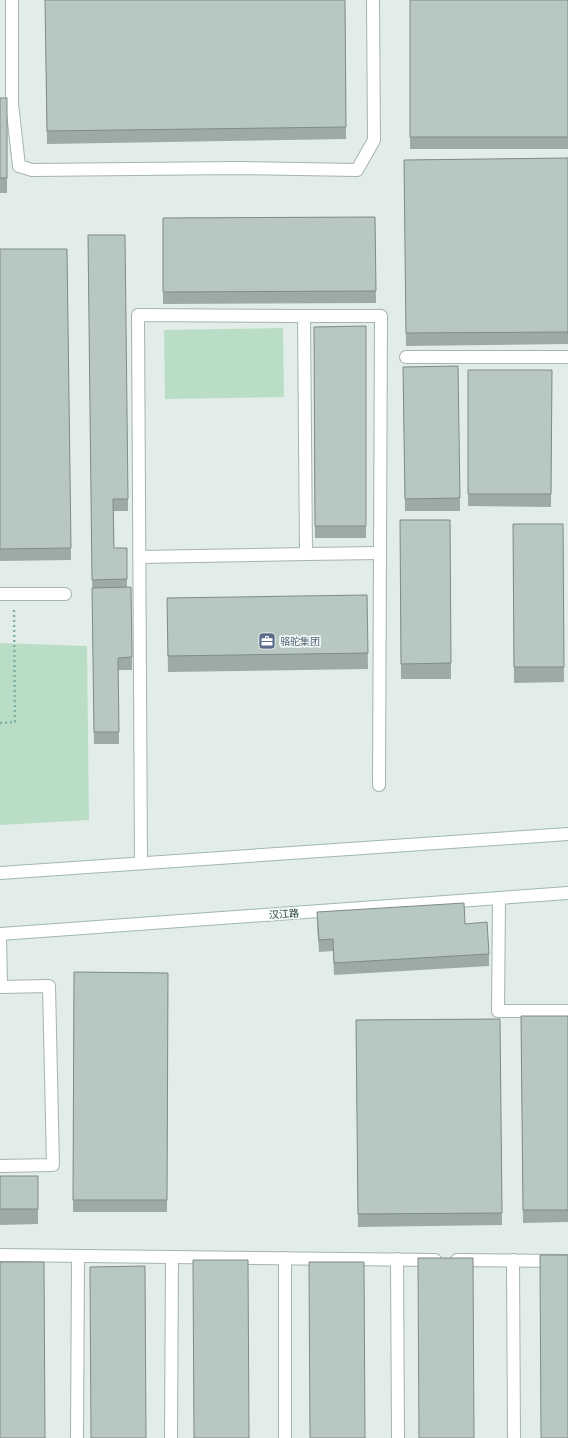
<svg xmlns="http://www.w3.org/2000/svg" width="568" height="1438" viewBox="0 0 568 1438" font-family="Raleway,'Noto Sans SC',sans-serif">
<rect width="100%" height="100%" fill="#e2ece8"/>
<!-- green -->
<g fill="#badec5">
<polygon points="283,328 284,397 165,399 164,330"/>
<polygon points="0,643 87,646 89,820 0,825"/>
</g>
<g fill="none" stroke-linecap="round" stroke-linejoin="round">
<defs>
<g id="service">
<polyline points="12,0 12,104 19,166 32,170 238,168 357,170 374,140 373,0"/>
<polyline points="304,316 381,316 379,785"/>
<polyline points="406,357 568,357"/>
<polyline points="306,554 380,553"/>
<polyline points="139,557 306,554 304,316 138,315 141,863"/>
<polyline points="0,594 65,594"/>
<polyline points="499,898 498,1011 568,1011"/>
<polyline points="0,934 1,987"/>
<polyline points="0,987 49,986 53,1165 0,1166"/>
<polyline points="0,1255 435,1260"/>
<polyline points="285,1258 285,1438"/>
<polyline points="397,1259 398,1438"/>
<polyline points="457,1260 568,1261"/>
<polyline points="513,1260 514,1438"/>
<polyline points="77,1438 78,1256"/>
<polyline points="171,1438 172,1257"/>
</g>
<g id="secondary">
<polyline points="0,873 568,834"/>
<polyline points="0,934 568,893"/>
</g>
</defs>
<!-- service casing -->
<use href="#service" stroke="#a4b4af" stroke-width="14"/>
<!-- secondary casing -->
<use href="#secondary" stroke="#a0b8b1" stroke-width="14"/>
<!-- path -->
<polyline stroke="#81b1a4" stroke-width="2.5" stroke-dasharray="2 3" stroke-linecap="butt" points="0,723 15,722 14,609"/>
<!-- service -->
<use href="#service" stroke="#fff" stroke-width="12"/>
<!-- secondary -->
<use href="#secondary" stroke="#fff" stroke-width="12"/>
</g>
<!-- wall -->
<g fill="#9daba6">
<polygon points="45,0 345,0 346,139 47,144"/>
<rect x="410" y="0" width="158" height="149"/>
<rect x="0" y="98" width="7" height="95"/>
<polygon points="568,158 568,344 406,346 404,160"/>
<polygon points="375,217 376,303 163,304 163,218"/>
<polygon points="88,235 128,499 128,511 114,511 114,548 127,548 127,587 132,657 132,670 118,670 119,744 94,744"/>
<polygon points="0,249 67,249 71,560 0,561"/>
<polygon points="366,326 366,538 315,538 314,327"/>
<polygon points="458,366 460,511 405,511 403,367"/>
<polygon points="468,370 552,370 551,507 468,506"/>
<polygon points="400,520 450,520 451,679 401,679"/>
<polygon points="513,524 563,524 564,682 514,683"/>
<polygon points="367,595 368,669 168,672 167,613"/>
<polygon points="317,912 465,924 489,954 489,966 334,975 333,951 319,952 317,924"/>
<polygon points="74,972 168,973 167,1212 73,1212"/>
<polygon points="521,1016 568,1016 568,1222 523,1223"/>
<polygon points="500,1019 502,1225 358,1227 356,1020"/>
<polygon points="0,1176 38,1176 38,1224 0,1225"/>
</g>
<!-- building -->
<g fill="#b7c7c1" stroke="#808b87">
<polygon points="45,0 345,0 346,127 47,131"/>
<rect x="410" y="0" width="158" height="137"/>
<rect x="0" y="98" width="7" height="80"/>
<polygon points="568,158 568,332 406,333 404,160"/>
<polygon points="375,217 376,291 163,292 163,218"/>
<polygon points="88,235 125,235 128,499 113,499 114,548 127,548 127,579 92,580"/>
<polygon points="0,249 67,249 71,548 0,549"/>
<polygon points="366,326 366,526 315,526 314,327"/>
<polygon points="458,366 460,498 405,499 403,367"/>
<polygon points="468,370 552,370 551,494 468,494"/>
<polygon points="400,520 450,520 451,663 401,664"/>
<polygon points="513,524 563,524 564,667 514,667"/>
<polygon points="131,587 132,657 118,658 119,732 94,732 92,588"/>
<polygon points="367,595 368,653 168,656 167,598"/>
<polygon points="464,903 465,924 487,922 489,954 334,963 333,939 319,940 317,912"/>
<polygon points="74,972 168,973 167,1200 73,1200"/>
<polygon points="521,1016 568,1016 568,1210 523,1210"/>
<polygon points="500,1019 502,1213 358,1214 356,1020"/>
<rect x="0" y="1176" width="38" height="33"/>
<polygon points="540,1255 568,1255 568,1438 541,1438"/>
<polygon points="418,1258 473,1258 474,1438 419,1438"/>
<polygon points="193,1260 248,1260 249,1438 194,1438"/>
<polygon points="0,1262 44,1262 45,1438 0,1438"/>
<polygon points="309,1262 364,1262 365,1438 310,1438"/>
<polygon points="145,1266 146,1438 91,1438 90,1267"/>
</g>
<!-- icons -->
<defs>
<symbol id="office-square" viewBox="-11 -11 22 22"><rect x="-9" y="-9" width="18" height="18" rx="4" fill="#5c6f8a" stroke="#f2f9f6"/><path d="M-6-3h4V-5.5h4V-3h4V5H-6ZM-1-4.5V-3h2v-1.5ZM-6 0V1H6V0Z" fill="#fff"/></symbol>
</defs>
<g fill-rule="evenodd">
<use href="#office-square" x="257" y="631" width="20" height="20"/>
</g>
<g text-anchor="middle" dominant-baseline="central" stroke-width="3.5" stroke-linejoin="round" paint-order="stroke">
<!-- service labels -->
<g font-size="10" fill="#4e5e75" stroke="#f2f9f6" text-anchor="start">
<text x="280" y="641">骆驼集团</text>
</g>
<!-- street labels -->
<g font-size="10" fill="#213e37" stroke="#f2f9f6">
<text transform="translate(284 914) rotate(-4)">汉江路</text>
</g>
</g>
</svg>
